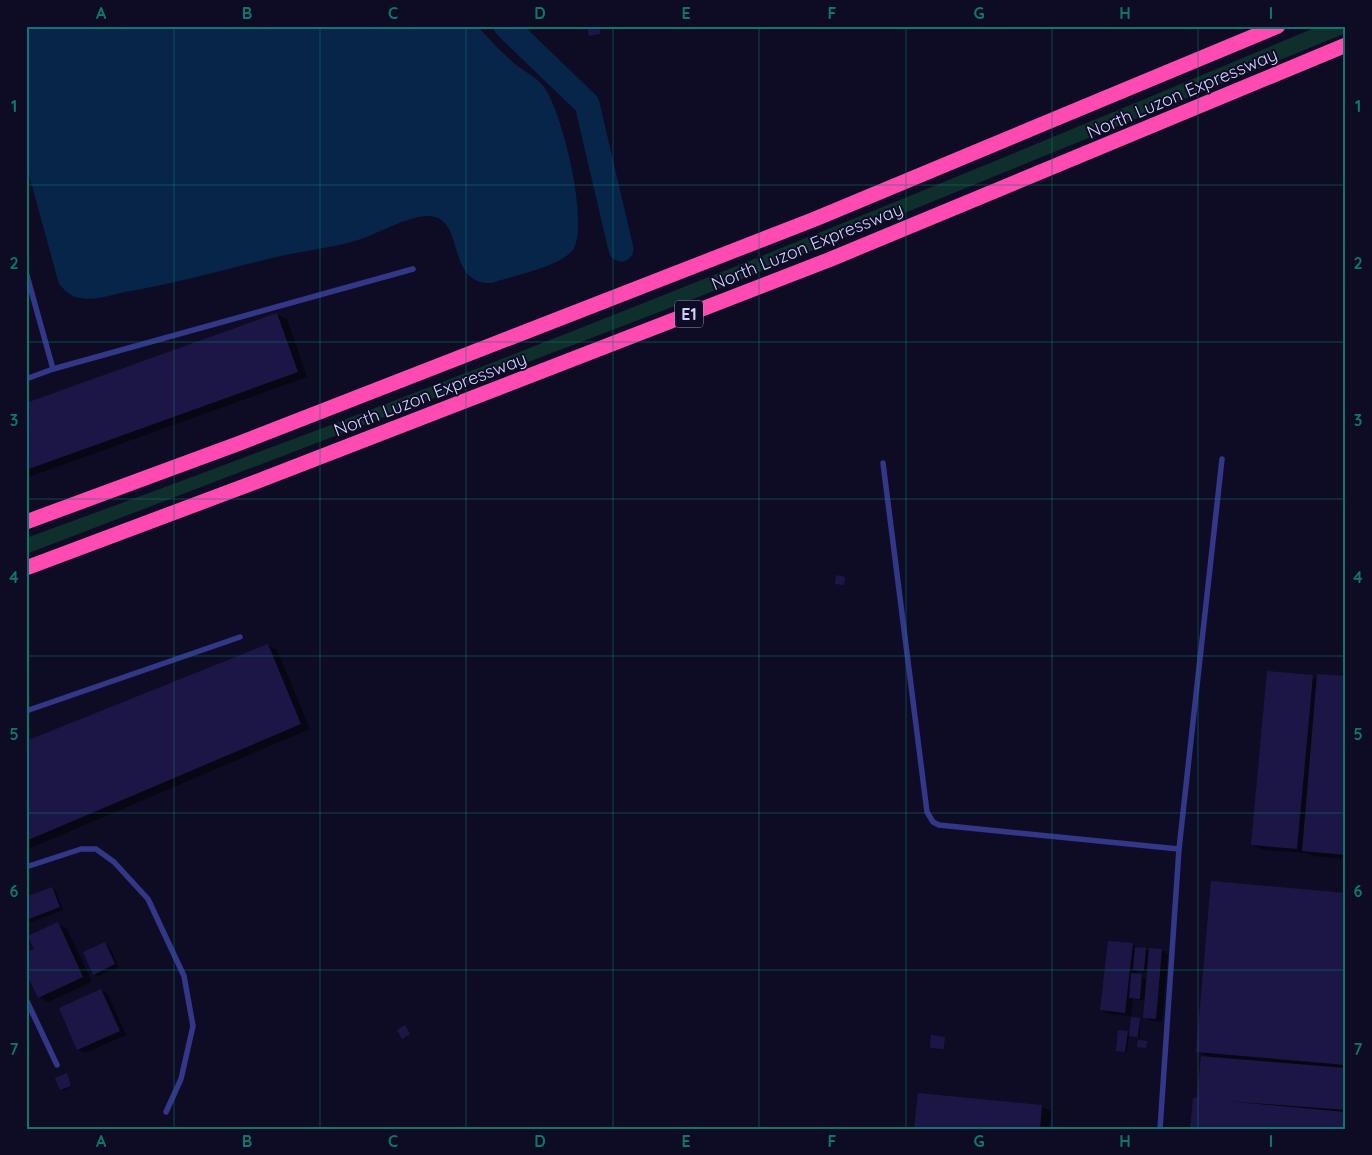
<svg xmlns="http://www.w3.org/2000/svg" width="1372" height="1155" viewBox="0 0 1372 1155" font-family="Quicksand,sans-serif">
<rect width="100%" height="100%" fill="#0e0c25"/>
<!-- green -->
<path fill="#0e2f2b" d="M1319,26H1346V33L696,298L26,554V538C462,380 892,206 1319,26Z"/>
<!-- water -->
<path fill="#072549" d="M26,26H477C489,39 501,52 515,64C524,71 537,78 544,87C562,111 591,228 572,251C558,267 512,276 492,283C444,285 467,218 429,216C409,215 378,234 358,240C331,248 303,251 276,257C226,269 176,283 125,292C111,295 95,301 81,298C71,297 65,291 59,284L26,164Z"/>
<!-- shadow -->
<g fill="#0007" fill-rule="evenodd">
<polygon points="589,26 601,26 602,35 590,36"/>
<polygon points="277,314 287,319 307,377 26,478 26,404"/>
<polygon points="268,645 277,650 310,729 26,850 26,742"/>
<polygon points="1312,676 1318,679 1346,678 1346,859 1312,856 1307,853 1262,850 1253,845"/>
<polygon points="52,888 56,891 63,910 29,923 26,921 26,898"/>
<polygon points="1346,894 1346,1129 1198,1100 1209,1058 1198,1051"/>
<polygon points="58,923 67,929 92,982 48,1002 39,997 35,950"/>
<polygon points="104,943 109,946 119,967 98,976 94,974"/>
<path d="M1133,945L1150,951L1161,950L1168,954L1162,1022L1151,1021L1144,1017L1145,1001L1133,999L1131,1016L1108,1014L1101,1010ZM1137,971L1148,973L1147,979L1136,975Z"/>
<polygon points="101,990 108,994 126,1035 85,1053 78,1049 60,1008"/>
<polygon points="1140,1019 1140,1037 1129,1035 1127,1052 1117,1050 1119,1031 1130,1034"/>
<polygon points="944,1038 945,1049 932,1047"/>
<polygon points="66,1075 72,1086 63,1091 61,1090"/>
<polygon points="919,1094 1042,1106 1051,1112 1049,1129 915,1129"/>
</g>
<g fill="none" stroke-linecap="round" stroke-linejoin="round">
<!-- river -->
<polyline stroke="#072549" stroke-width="25" points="506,26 587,104 621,249"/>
</g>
<!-- building -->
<g fill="#1c1647">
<polygon points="587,26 600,26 601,34 589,36"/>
<polygon points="277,313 298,372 26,470 26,403"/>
<polygon points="836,575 845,577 844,585 835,584"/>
<polygon points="268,644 301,724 26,841 26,741"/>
<polygon points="1267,671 1313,675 1297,849 1251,845"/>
<polygon points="1317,674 1346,676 1346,855 1302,851"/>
<polygon points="1211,881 1346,893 1346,1065 1196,1052"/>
<polygon points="52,887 60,907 26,920 26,897"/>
<polygon points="58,922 83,977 38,998 26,973 26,952 34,949 28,936"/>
<polygon points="1108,941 1133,943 1125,1013 1100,1010"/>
<polygon points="105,942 115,964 93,975 83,952"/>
<polygon points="1135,947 1146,948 1144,971 1133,970"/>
<polygon points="1149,948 1162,949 1156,1019 1143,1018"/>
<polygon points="1131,973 1142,974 1140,999 1129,998"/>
<polygon points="101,989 120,1031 77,1050 59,1008"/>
<polygon points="1131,1017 1140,1018 1138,1037 1129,1036"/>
<polygon points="405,1025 410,1034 402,1039 397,1030"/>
<polygon points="1118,1030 1128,1031 1125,1052 1116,1051"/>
<polygon points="931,1035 945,1037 944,1049 930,1048"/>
<polygon points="1138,1040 1147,1041 1146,1048 1137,1047"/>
<polygon points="1201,1056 1346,1068 1346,1110 1226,1101 1346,1112 1346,1129 1190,1129 1193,1098 1197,1098"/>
<polygon points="67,1073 71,1086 60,1090 55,1078"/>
<polygon points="918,1093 1042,1105 1040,1129 914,1129"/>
</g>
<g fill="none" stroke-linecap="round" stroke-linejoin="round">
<!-- service -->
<g stroke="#333788" stroke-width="5.5">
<polyline points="26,272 53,369"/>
<polyline points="26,379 53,369 413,269"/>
<polyline points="883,463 927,812 933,822 939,825 1179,849"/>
<polyline points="26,711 240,637"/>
<polyline points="26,867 81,849 96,849 114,862 148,899 184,976 193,1026 181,1079 166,1112"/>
<polyline points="26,999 57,1065"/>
<polyline points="1160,1129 1179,849 1222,459"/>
</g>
<!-- motorway -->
<g stroke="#ff4bb1" stroke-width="15">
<polyline points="26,522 240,443 815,219 1278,26"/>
<polyline points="26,568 258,481 831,259 1346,45"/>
</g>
</g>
<!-- grid -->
<path fill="none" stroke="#0f766e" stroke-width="1" stroke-opacity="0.55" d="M174,26V1129M320,26V1129M466,26V1129M613,26V1129M759,26V1129M906,26V1129M1052,26V1129M1198,26V1129M26,185H1346M26,342H1346M26,499H1346M26,656H1346M26,813H1346M26,970H1346"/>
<g text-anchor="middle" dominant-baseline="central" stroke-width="4" stroke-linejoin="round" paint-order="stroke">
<!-- shield labels -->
<rect fill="#0e0c25" stroke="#9695be" stroke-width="1" x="675" y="300.5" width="28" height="27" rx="4"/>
<g font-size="16" font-weight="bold" fill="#d1d0ff">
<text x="689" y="314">E1</text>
</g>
<!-- street labels -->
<g font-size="18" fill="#d1d0ff" stroke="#0e0c25">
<text transform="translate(1182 93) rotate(-23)">North Luzon Expressway</text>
<text transform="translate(807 246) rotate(-22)">North Luzon Expressway</text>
<text transform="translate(430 394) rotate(-21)">North Luzon Expressway</text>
</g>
</g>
<!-- border -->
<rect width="1372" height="1155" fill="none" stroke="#0e0c25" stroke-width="55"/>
<rect x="28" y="28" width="1316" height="1100" fill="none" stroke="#0f766e" stroke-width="2"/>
<g font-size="16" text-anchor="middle" font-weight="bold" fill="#0f766e">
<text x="101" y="19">A</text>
<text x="247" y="19">B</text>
<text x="393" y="19">C</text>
<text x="540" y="19">D</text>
<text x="686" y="19">E</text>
<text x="832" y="19">F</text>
<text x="979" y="19">G</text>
<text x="1125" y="19">H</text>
<text x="1271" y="19">I</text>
<text x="14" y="112">1</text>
<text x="1358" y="112">1</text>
<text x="14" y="269">2</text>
<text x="1358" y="269">2</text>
<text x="14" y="426">3</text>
<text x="1358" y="426">3</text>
<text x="14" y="583">4</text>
<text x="1358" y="583">4</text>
<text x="14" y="740">5</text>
<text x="1358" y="740">5</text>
<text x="14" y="897">6</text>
<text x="1358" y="897">6</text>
<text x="14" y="1055">7</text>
<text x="1358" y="1055">7</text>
<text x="101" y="1147">A</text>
<text x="247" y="1147">B</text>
<text x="393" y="1147">C</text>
<text x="540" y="1147">D</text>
<text x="686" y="1147">E</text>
<text x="832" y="1147">F</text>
<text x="979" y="1147">G</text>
<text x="1125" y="1147">H</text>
<text x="1271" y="1147">I</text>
</g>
</svg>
